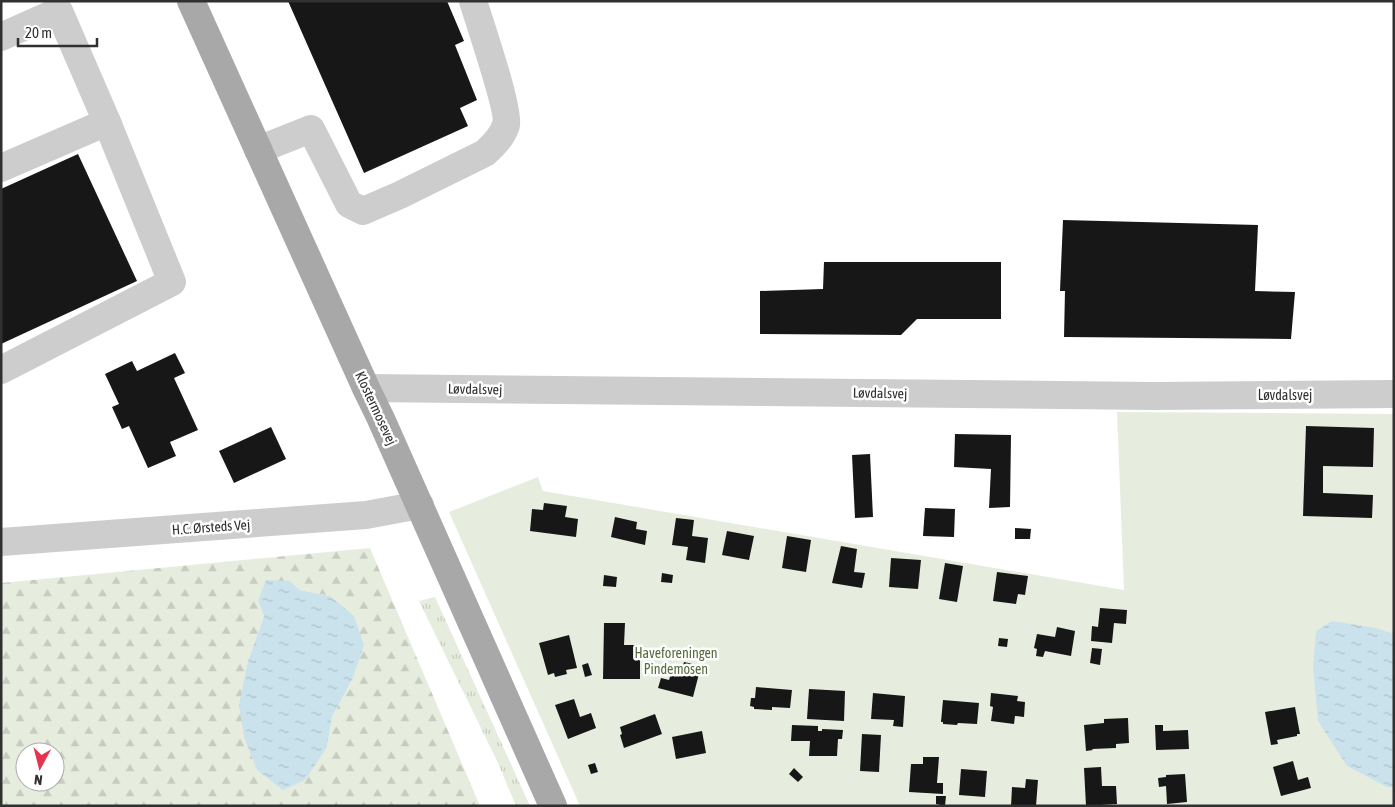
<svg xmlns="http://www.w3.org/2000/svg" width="1395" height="807" viewBox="0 0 1395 807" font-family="'Asap Condensed',sans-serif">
<defs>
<pattern id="grass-tufts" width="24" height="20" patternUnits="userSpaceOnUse" patternTransform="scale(1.25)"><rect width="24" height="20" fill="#e7edde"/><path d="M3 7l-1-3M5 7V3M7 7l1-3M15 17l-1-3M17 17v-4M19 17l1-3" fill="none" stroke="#c6ccbf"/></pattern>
<pattern id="forest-firs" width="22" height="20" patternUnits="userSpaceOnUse" patternTransform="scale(1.25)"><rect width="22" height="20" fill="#e7edde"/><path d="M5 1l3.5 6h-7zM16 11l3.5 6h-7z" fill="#c6ccbf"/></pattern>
<pattern id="water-ripples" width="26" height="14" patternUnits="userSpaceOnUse" patternTransform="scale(1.25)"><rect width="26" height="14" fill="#cae2ec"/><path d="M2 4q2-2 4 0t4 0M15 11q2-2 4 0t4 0" fill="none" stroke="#aec2cb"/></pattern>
</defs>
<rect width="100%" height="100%" fill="#fff"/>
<!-- grass -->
<polygon fill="url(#grass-tufts)" points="435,597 530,806 516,806 498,763 419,601"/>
<!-- forest -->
<path fill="url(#forest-firs)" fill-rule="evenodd" d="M370,548L480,806H1V583ZM290,581L300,590L330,596L352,680L332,717L327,747L248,661L264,616L258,601ZM25,752H55V782H25Z"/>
<!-- garden -->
<polygon fill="#e7edde" points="1117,412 1394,414 1394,806 580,806 449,512 538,477 543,491 1124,590"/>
<!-- water -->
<g fill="url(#water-ripples)">
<polygon points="266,580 290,581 300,590 330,596 354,616 364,645 352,680 332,717 327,747 305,780 283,790 257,770 244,737 239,705 248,661 264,616 258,601"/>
<polygon points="1332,621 1376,628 1394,634 1394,787 1387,787 1347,766 1318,721 1313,668 1316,631"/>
</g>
<!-- building -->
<g fill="#171717">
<polygon points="288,1 447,1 464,41 455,45 477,100 460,108 468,126 364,173"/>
<polygon points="78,154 137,281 1,344 1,189"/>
<polygon points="1063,220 1258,225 1255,291 1295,292 1291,339 1064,337 1065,291 1060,291"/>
<polygon points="824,262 1001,262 1001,319 917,319 901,335 760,334 760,291 823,289"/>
<polygon points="175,353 185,373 174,378 198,430 170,442 176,456 148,468 129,426 122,429 112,407 119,404 105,374 132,361 137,371"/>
<polygon points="1306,426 1374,428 1373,467 1323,466 1323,493 1373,495 1372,518 1303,516"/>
<polygon points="271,427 286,459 234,483 219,451"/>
<polygon points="955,434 1011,435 1010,507 989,508 991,469 954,467"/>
<polygon points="870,454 873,517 855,518 852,455"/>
<polygon points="544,503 567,506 565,517 578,519 576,537 530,531 532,509 543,510"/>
<polygon points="925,508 955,509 954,537 923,536"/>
<polygon points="615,517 637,522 636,529 647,531 645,545 611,537"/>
<polygon points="676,518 694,520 692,536 708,538 705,563 686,560 688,547 672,545"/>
<polygon points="1015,528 1031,529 1030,539 1015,539"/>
<polygon points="727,531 754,536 749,560 722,555"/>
<polygon points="787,536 811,540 806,572 782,568"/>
<polygon points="841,546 857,549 854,572 865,573 862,588 832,583"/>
<polygon points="891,558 921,560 918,589 889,587"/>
<polygon points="945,563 963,566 957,602 939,599"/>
<polygon points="997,572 1028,576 1025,595 1018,594 1016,604 993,601"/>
<polygon points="662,573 673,575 672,583 661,582"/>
<polygon points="604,575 617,577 616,587 603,586"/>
<polygon points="1100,608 1127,610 1126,624 1114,623 1112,643 1091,641 1092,626 1098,627"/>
<polygon points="604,623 625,623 624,645 638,645 638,660 640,660 640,679 603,679"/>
<polygon points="1057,627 1075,631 1071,656 1045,651 1043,657 1036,656 1037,649 1034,648 1037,634 1055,637"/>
<polygon points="569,635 577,668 566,670 567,674 555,677 554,673 548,675 539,643"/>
<polygon points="999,638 1008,639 1007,647 998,646"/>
<polygon points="1092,648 1102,649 1100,665 1090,663"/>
<polygon points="684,662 701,666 693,697 658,688 661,678 669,680 672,670 681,673"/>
<polygon points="588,663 592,675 585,677 582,665"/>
<polygon points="756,687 792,690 790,708 772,707 772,710 754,709 754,707 750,706 751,698 755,698"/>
<polygon points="809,689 845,691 844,721 807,719"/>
<polygon points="873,693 905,696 903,727 893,726 894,720 871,719"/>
<polygon points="991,693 1018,696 1017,701 1025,702 1024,717 1015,716 1014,724 991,721 993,707 990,706"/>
<polygon points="574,699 580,717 591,713 596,728 568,739 555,705"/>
<polygon points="943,700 979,703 977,724 958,723 957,725 943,724 943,722 941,722"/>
<polygon points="1295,707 1300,734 1297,734 1297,736 1277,740 1278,744 1271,745 1265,712"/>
<polygon points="655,714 662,734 624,748 620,735 622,734 620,727"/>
<polygon points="1128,718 1129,743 1116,744 1116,748 1092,749 1093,750 1086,751 1084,725 1104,723 1104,719"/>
<polygon points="792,725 818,726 818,731 822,731 822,729 843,730 842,739 838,739 837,756 809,756 810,741 791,741"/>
<polygon points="1155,725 1163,725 1163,731 1188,730 1189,749 1156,750"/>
<polygon points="702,731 706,753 676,759 672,737"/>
<polygon points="862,734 881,735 879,772 860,771"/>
<polygon points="923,757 939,757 937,783 943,783 943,794 909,792 911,764 923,764"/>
<polygon points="1293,761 1298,780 1308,777 1311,788 1281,796 1273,767"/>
<polygon points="595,763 598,772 591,774 588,765"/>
<polygon points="1101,767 1102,786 1116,786 1117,804 1086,806 1084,768"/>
<polygon points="794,768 803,777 798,782 789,774"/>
<polygon points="961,769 987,771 985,797 959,795"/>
<polygon points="1185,774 1187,802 1167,804 1166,786 1159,787 1158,778 1166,777 1166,775"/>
<polygon points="1026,779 1038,780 1036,806 1011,806 1012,787 1025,788"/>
<polygon points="936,796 946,796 945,806 936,804"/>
</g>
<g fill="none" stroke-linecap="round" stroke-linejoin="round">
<!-- minor -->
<g stroke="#cdcdcd" stroke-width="28">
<polyline points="1,37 59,11 107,122 1,168"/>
<path d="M258,150L311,129L349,204L363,211L400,195L485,153C494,145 502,137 506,125C510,111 479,21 473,1"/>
<polyline points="1,370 172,282 107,122"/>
<polyline points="366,388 1154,396 1394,394"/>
<polyline points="1,542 366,515 420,505"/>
</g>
<!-- major -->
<polyline stroke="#a8a8a8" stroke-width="28" points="191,1 366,388 381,419 553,806"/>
</g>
<g text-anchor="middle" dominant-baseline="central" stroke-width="5" stroke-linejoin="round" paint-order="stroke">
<!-- street labels -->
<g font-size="14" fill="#303030" stroke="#fff">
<text transform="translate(475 389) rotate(1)">Løvdalsvej</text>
<text transform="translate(880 393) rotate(1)">Løvdalsvej</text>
<text x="1285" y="395">Løvdalsvej</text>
<text transform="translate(376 408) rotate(65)">Klostermosevej</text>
<text transform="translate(211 527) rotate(-4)">H.C. Ørsteds Vej</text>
</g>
<!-- park labels -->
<g font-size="14" fill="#576b3d" stroke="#fff">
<text x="676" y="653">Haveforeningen<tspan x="676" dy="16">Pindemosen</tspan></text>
</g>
</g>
<!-- border -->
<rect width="1395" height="807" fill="none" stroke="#303030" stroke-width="5"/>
<!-- north arrow -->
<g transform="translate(40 767) rotate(187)"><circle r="24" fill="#ffffff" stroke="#acacac"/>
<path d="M0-4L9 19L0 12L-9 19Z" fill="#e43450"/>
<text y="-8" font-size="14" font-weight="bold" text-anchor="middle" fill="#303030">N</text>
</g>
<!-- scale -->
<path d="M18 38v8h79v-8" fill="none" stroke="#303030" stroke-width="2.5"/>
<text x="25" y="38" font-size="15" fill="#303030" stroke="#ffffff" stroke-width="4" paint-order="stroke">20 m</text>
</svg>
